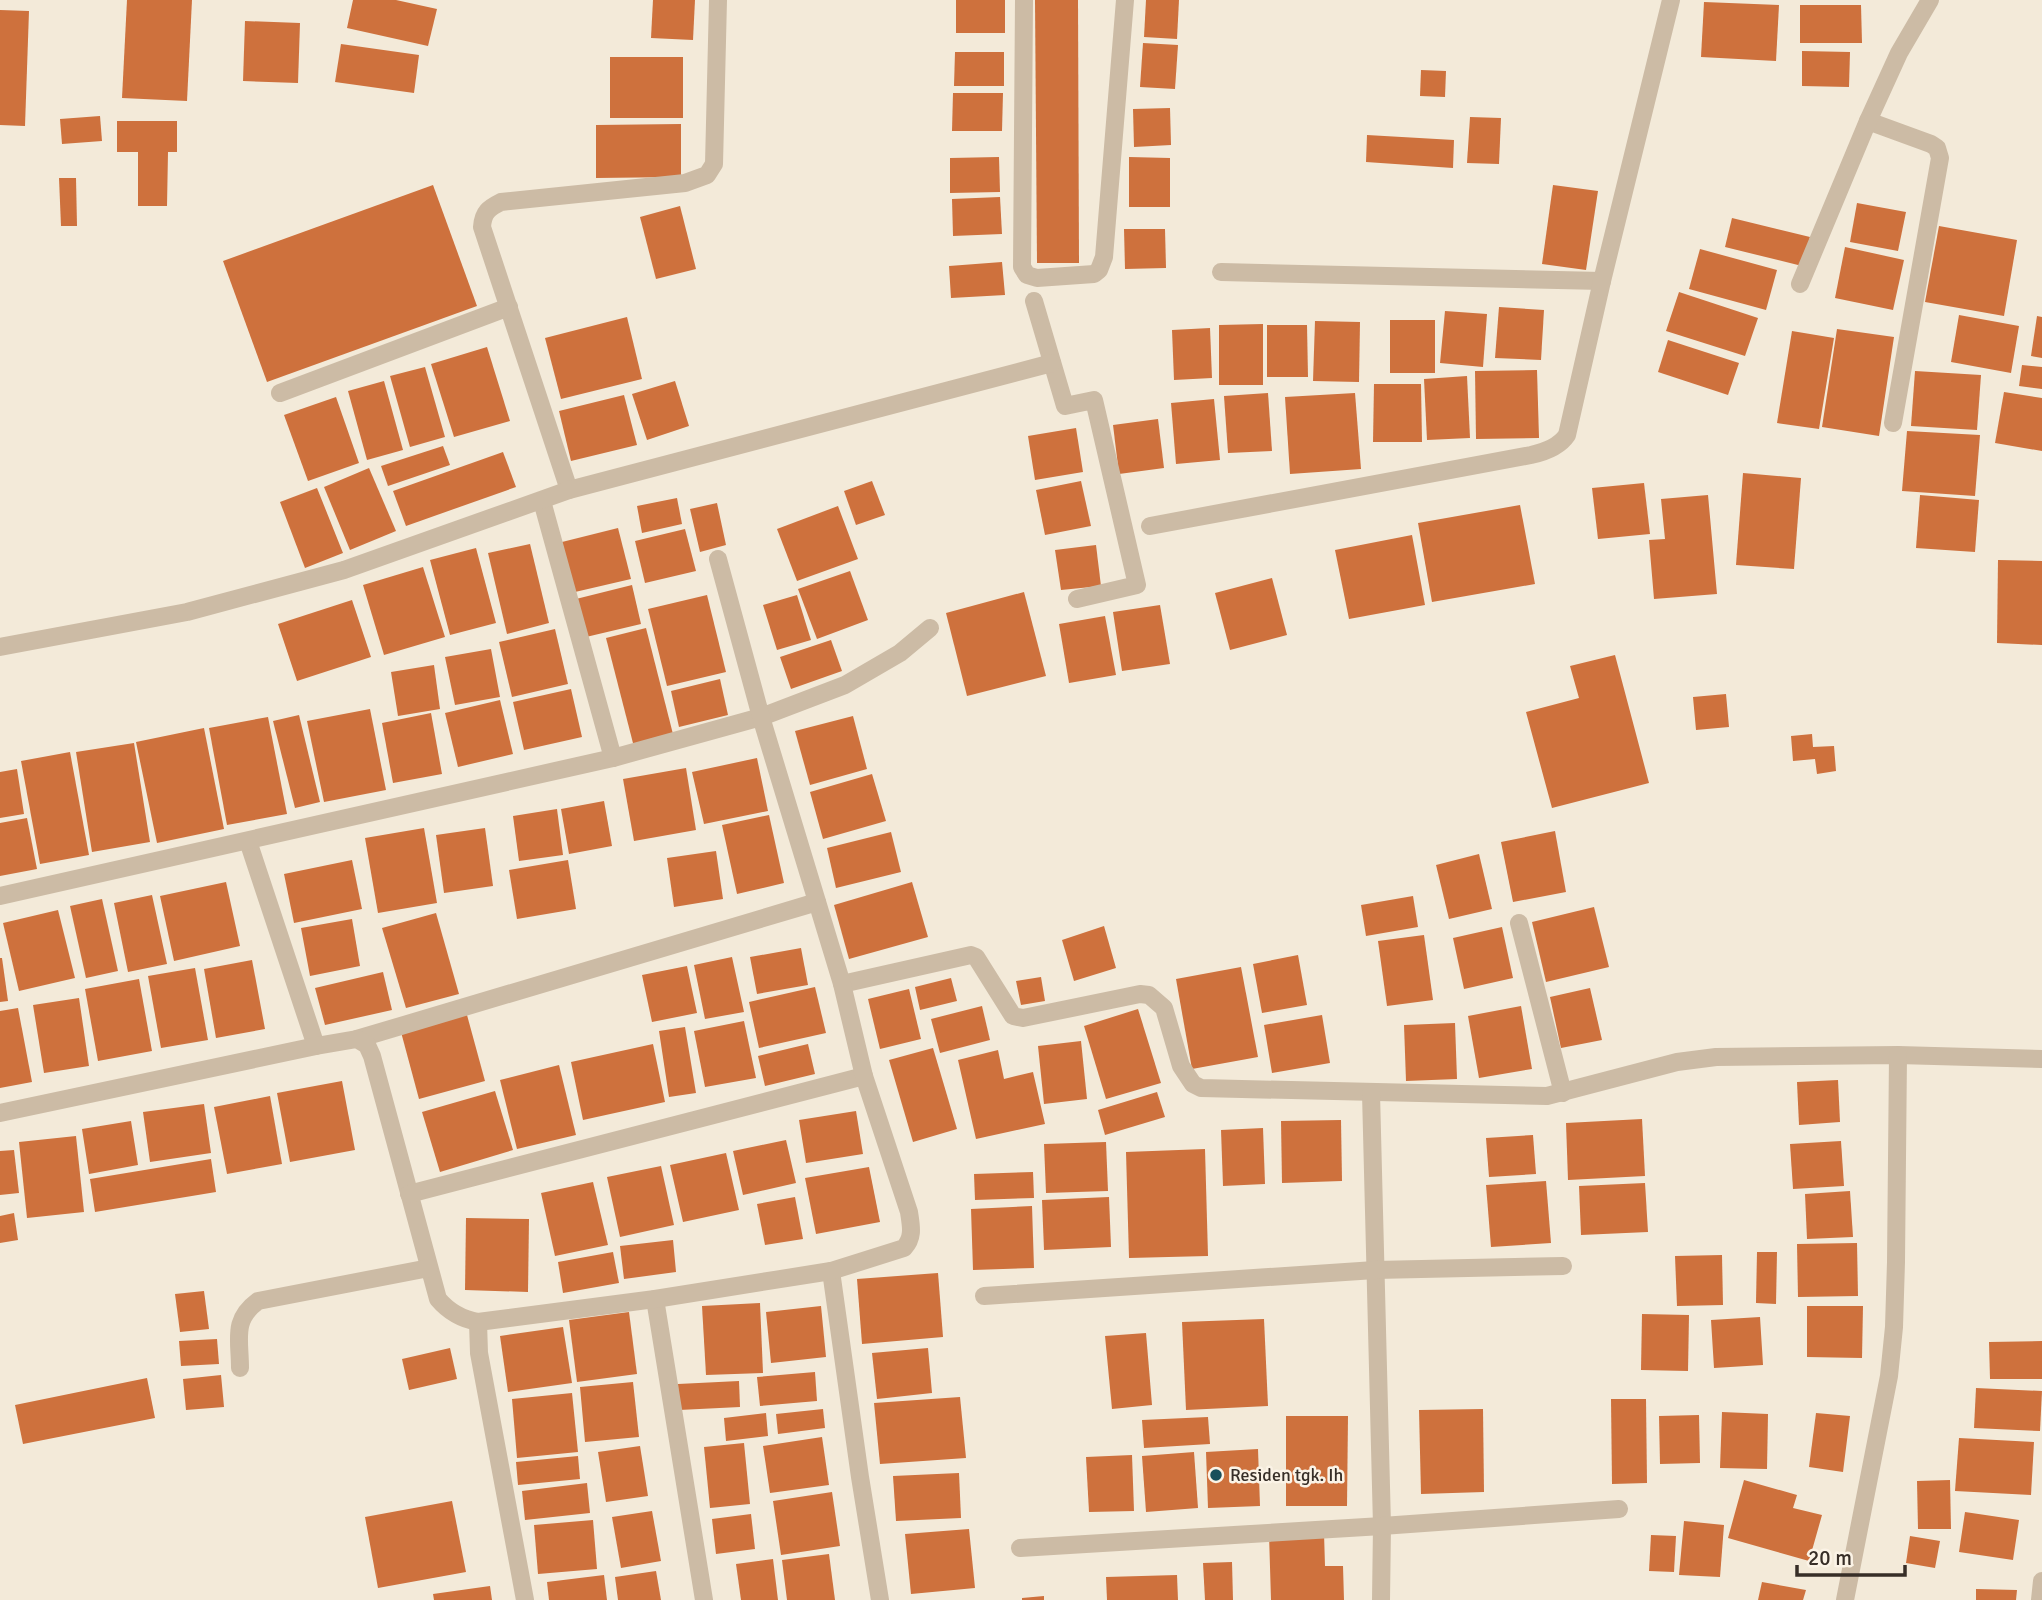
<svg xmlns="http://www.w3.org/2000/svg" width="2042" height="1600" viewBox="0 0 2042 1600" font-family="Signika,sans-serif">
<rect width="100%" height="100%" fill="#f3ead9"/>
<!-- building -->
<g fill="#ce713d">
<polygon points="127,0 192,0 187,101 122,98"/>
<polygon points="353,0 396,0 437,9 428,46 347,28"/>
<polygon points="653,0 695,0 693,40 651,38"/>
<rect x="956" y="0" width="49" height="33"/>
<polygon points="1035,0 1078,0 1079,263 1037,263"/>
<polygon points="1146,0 1179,0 1177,39 1144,37"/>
<polygon points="1704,2 1779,5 1776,61 1701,57"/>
<polygon points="1800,5 1861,5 1862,43 1800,43"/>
<polygon points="0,10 29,11 25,126 0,125"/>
<polygon points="245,21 300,23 298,83 243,81"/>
<polygon points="1143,43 1178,45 1175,89 1140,87"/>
<polygon points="341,44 419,55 414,93 335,82"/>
<polygon points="1802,51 1850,52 1849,87 1802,86"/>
<polygon points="955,52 1004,52 1004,86 954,86"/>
<rect x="610" y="57" width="73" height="61"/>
<polygon points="1421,70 1446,71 1445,97 1420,96"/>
<polygon points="953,93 1003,93 1002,131 952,131"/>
<polygon points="1170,108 1171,145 1134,147 1133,109"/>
<polygon points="100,116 102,141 62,144 60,119"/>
<polygon points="1470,117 1501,118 1499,164 1467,163"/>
<polygon points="117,121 177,121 177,152 168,152 167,206 138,206 138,152 117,152"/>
<polygon points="681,124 681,177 596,178 596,125"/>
<polygon points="1367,135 1454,140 1453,168 1366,162"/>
<polygon points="999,157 1000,192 950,193 950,158"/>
<polygon points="1129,157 1170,158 1170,207 1129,207"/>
<polygon points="59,178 76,178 77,226 61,226"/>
<polygon points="433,185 477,306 267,382 223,261"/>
<polygon points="1553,185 1598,191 1586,270 1542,264"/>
<polygon points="1000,197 1002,234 953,236 952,199"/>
<polygon points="1857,203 1906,212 1898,251 1850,242"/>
<polygon points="680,206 696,269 656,279 640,217"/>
<polygon points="1732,218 1810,237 1802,266 1725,247"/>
<polygon points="1939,226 2017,240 2004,316 1925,302"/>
<polygon points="1124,229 1165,229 1166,268 1125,269"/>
<polygon points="1845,247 1904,260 1893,310 1835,298"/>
<polygon points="1700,249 1777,270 1766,310 1689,289"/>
<polygon points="1002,262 1005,295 951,298 949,266"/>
<polygon points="1679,292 1758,318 1745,356 1666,331"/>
<polygon points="1499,307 1544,310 1541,360 1495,358"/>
<polygon points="1445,311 1487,314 1483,367 1440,363"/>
<polygon points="1959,315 2019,326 2011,373 1951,362"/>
<polygon points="2037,316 2042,317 2042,358 2031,356"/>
<polygon points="627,317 642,379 561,399 545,338"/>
<rect x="1390" y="320" width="45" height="53"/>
<polygon points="1315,321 1360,322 1359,382 1313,381"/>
<polygon points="1263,324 1263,385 1219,385 1219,325"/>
<polygon points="1267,325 1307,325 1308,377 1267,377"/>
<polygon points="1210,328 1212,378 1174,380 1172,330"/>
<polygon points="1837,329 1894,337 1879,436 1822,427"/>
<polygon points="1792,331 1834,338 1819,429 1777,423"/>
<polygon points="1668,340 1739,363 1728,395 1658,372"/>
<polygon points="487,347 510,421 454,437 431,364"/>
<polygon points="2022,365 2042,367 2042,389 2019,386"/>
<polygon points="425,367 445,437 410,447 390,376"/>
<polygon points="1537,370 1539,438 1476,439 1475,371"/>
<polygon points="1915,371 1981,375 1977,430 1911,426"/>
<polygon points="1467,376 1470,438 1427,440 1424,379"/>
<polygon points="384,381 403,450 367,460 348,391"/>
<polygon points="675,381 689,426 647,440 632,394"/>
<polygon points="1374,384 1421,384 1422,442 1373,442"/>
<polygon points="2004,392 2042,398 2042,451 1995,443"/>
<polygon points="1268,393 1272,451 1228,453 1224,396"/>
<polygon points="1355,393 1361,469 1290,474 1285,397"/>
<polygon points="624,395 637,445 571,461 559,411"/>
<polygon points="336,397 359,463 308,481 284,415"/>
<polygon points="1214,399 1220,460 1176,464 1171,403"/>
<polygon points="1158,419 1164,468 1119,474 1113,425"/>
<polygon points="1076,428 1083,472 1035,480 1028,436"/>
<polygon points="1907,431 1980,435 1975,496 1902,491"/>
<polygon points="443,446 450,465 388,486 381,466"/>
<polygon points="503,452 516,487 406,526 393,491"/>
<polygon points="369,468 396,531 350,550 324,487"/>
<polygon points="1743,473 1801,478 1794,569 1736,565"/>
<polygon points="872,481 885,515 856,525 844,491"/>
<polygon points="1081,481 1091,526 1045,535 1036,490"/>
<polygon points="1644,483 1650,534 1598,539 1592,488"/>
<polygon points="317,488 343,553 305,568 280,502"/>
<polygon points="1708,495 1717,594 1654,599 1649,540 1665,539 1661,499"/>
<polygon points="1920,495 1979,500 1975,552 1916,548"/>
<polygon points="677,498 682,524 642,533 637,506"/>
<polygon points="717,503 726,545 700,552 690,509"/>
<polygon points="1520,505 1535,584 1432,602 1418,523"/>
<polygon points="838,506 858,559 797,581 777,529"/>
<polygon points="618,528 631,579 575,592 562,542"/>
<polygon points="685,529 696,571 645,583 635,541"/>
<polygon points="1412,535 1425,605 1349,619 1335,550"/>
<polygon points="530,544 549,623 507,634 488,553"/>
<polygon points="1096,545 1101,586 1061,590 1055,550"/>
<polygon points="476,548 496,623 450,635 430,560"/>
<polygon points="1998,560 2042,561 2042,645 1997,643"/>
<polygon points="423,567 445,637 384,655 363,585"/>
<polygon points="850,571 868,620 817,639 798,589"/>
<polygon points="1272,578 1287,635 1230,650 1215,593"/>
<polygon points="632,585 641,624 586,637 576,599"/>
<polygon points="1024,592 1046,676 967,696 946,613"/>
<polygon points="707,595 726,672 667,686 648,609"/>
<polygon points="797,595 811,640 777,650 763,605"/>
<polygon points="352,600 371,657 297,681 278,624"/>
<polygon points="1160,605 1170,664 1122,671 1113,612"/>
<polygon points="1105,616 1116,675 1069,683 1059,624"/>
<polygon points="646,628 674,738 634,747 606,638"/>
<polygon points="555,629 568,684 512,697 499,642"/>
<polygon points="831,640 842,671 791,689 780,657"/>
<polygon points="491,649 500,697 455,705 445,657"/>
<polygon points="1615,655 1649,783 1552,808 1526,712 1579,698 1570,666"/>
<polygon points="434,665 440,709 398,716 391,672"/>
<polygon points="720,679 728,715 679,727 671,691"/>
<polygon points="571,689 582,737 524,750 513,702"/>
<polygon points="1726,694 1729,727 1696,730 1693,697"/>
<polygon points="500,700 513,754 458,767 445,713"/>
<polygon points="370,709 386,790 324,802 307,721"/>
<polygon points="431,713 442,774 393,783 382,723"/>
<polygon points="299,715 320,802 295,808 273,721"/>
<polygon points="853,716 867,769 810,785 795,731"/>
<polygon points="268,717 287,814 227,825 209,728"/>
<polygon points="204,728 224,829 157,843 136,742"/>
<polygon points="1812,734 1813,747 1834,746 1836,771 1817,774 1815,759 1793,761 1791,736"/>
<polygon points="134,743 150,842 92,852 76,752"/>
<polygon points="70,752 89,855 40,864 21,761"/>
<polygon points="757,758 768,811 704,824 692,772"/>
<polygon points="686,768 696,830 634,841 623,779"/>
<polygon points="17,769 24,814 0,818 0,772"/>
<polygon points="872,774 886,821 823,839 810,792"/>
<polygon points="604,801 612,846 569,854 561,809"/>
<polygon points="557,809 563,855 519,861 513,816"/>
<polygon points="769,815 784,883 737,894 722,825"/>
<polygon points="27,818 37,869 0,876 0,823"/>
<polygon points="424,828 437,903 378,913 365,838"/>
<polygon points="485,828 493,886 444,893 436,835"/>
<polygon points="1555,831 1566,892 1513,902 1501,842"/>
<polygon points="891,832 901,872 836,888 827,848"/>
<polygon points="716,851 723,899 674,907 667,858"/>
<polygon points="1479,854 1492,909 1449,919 1436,865"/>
<polygon points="352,860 362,909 294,923 284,874"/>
<polygon points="568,860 576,909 517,919 509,870"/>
<polygon points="226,882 240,946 174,961 160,896"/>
<polygon points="912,882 928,937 849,959 834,905"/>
<polygon points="152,895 167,964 128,972 114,903"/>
<polygon points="1413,896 1418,927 1366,936 1361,905"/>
<polygon points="102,899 118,971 86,978 70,906"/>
<polygon points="1594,907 1609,967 1546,982 1532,922"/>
<polygon points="58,910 75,978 19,991 3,923"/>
<polygon points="436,913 459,994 406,1008 382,928"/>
<polygon points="352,919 360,966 310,976 301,928"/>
<polygon points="1104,926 1116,968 1074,981 1062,940"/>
<polygon points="1502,927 1513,978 1464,989 1453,938"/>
<polygon points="1424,935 1433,1000 1387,1006 1378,941"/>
<polygon points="801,948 808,985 757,994 750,957"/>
<polygon points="1298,955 1307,1005 1262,1013 1253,964"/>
<polygon points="732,957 744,1012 705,1019 694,965"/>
<polygon points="0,958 2,958 8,1001 0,1002"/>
<polygon points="252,960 265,1029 216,1038 204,969"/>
<polygon points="687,966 697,1013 652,1022 642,975"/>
<polygon points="1241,967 1258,1057 1192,1069 1176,979"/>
<polygon points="195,968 208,1040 161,1048 148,976"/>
<polygon points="383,972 392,1010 325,1025 315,988"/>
<polygon points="1041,977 1045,1001 1021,1005 1016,981"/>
<polygon points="951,978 957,1001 920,1010 915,987"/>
<polygon points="139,979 152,1051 98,1061 85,989"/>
<polygon points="815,987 826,1033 759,1048 749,1002"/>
<polygon points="1590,988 1602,1040 1561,1048 1550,997"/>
<polygon points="909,989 921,1039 880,1049 868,999"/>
<polygon points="79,998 89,1066 44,1073 33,1005"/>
<polygon points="982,1006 990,1040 940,1053 931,1019"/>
<polygon points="1521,1006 1532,1069 1479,1078 1468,1016"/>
<polygon points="18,1008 32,1082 0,1088 0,1011"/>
<polygon points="1138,1009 1161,1083 1106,1099 1084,1026"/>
<polygon points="467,1015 485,1081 419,1099 401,1032"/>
<polygon points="1322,1015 1330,1063 1272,1073 1264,1025"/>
<polygon points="744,1021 756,1078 705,1087 694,1031"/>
<polygon points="1455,1023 1457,1079 1406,1081 1404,1025"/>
<polygon points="685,1027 696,1093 669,1097 659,1031"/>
<polygon points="1081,1041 1087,1099 1044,1104 1038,1046"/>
<polygon points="653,1044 665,1102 583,1120 571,1062"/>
<polygon points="808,1044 815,1074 765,1086 758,1056"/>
<polygon points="933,1048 957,1129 913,1142 889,1060"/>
<polygon points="998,1050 1004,1079 1033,1072 1045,1124 976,1139 958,1060"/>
<polygon points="559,1065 576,1135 517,1149 500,1080"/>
<polygon points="1838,1080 1840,1122 1799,1125 1797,1082"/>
<polygon points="342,1081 355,1150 290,1162 277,1093"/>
<polygon points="495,1091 513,1150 440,1172 422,1112"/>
<polygon points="1157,1092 1165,1117 1105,1135 1098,1110"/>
<polygon points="270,1096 282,1164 227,1174 214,1107"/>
<polygon points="204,1104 211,1153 150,1162 143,1112"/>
<polygon points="856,1111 863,1154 806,1163 799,1120"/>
<polygon points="1642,1119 1645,1176 1568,1180 1566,1123"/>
<polygon points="1341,1120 1342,1181 1282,1183 1281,1121"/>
<polygon points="131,1121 138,1165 89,1174 82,1129"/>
<polygon points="1263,1128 1265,1184 1223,1186 1221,1130"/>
<polygon points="1533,1135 1536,1174 1489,1177 1486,1138"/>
<polygon points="76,1136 84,1212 27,1218 19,1142"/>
<polygon points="786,1140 796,1183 743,1195 733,1151"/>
<polygon points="1841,1141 1844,1186 1793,1189 1790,1144"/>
<polygon points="1106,1142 1108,1191 1046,1193 1044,1144"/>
<polygon points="1205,1149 1208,1256 1129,1258 1126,1152"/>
<polygon points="14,1150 19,1193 0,1195 0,1151"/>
<polygon points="726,1153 739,1210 683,1222 670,1165"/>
<polygon points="211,1159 216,1192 95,1212 90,1179"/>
<polygon points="661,1166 674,1225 620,1237 607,1177"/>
<polygon points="869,1167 880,1222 816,1234 805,1178"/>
<polygon points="1033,1172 1034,1198 975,1200 974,1174"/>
<polygon points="1546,1181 1551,1243 1491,1247 1486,1185"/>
<polygon points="593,1182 608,1245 555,1256 541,1193"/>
<polygon points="1645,1183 1648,1232 1581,1235 1579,1186"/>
<polygon points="1850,1191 1853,1237 1807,1239 1805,1194"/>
<polygon points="795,1197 803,1239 765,1245 757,1204"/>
<polygon points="1109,1197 1111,1247 1044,1250 1042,1200"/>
<polygon points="1032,1206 1034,1268 973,1270 971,1209"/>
<polygon points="14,1213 18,1240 0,1243 0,1216"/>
<polygon points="466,1218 529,1219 528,1292 465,1290"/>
<polygon points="673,1240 676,1272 624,1279 620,1246"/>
<polygon points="1857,1243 1858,1296 1798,1297 1797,1244"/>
<polygon points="613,1252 619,1283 563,1293 558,1262"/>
<polygon points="1757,1252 1777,1252 1776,1304 1756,1303"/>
<polygon points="1722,1255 1723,1305 1677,1306 1675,1256"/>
<polygon points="938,1273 943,1337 862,1344 857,1279"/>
<polygon points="204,1291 209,1329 180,1332 175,1294"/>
<polygon points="760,1303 763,1373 706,1375 702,1306"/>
<polygon points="821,1306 826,1357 771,1363 766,1312"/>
<polygon points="1807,1306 1863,1306 1862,1358 1807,1357"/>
<polygon points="629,1312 637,1374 577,1382 569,1320"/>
<polygon points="1642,1314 1689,1315 1688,1371 1641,1370"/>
<polygon points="1760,1317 1763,1365 1714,1368 1711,1320"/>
<polygon points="1264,1319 1268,1406 1186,1410 1182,1322"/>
<polygon points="563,1327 572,1383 508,1392 500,1336"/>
<polygon points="1146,1333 1152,1405 1112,1409 1105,1336"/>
<polygon points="217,1339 219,1364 181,1366 179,1341"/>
<polygon points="2042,1341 2042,1379 1990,1379 1989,1342"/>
<polygon points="450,1348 457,1379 409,1390 402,1359"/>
<polygon points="928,1348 932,1393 877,1399 872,1353"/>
<polygon points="815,1372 817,1401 760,1406 757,1377"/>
<polygon points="221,1375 224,1407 186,1410 183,1379"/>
<polygon points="147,1378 155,1418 23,1444 15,1405"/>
<polygon points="739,1381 740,1407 679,1410 678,1384"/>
<polygon points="633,1382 639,1437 585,1442 580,1387"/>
<polygon points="1976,1388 2042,1391 2040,1431 1974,1428"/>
<polygon points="572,1393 578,1452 517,1458 512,1399"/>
<polygon points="960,1397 966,1458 880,1464 874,1403"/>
<polygon points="1611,1399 1646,1399 1647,1483 1612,1484"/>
<polygon points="823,1409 825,1428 778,1434 776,1414"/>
<polygon points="1483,1409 1484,1492 1421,1494 1419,1410"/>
<polygon points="1722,1412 1768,1414 1767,1469 1720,1468"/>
<polygon points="766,1413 768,1436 726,1441 724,1418"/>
<polygon points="1816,1413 1850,1416 1843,1472 1809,1467"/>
<polygon points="1699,1415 1700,1463 1660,1464 1659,1416"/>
<polygon points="1286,1416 1348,1416 1347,1506 1286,1506"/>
<polygon points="1208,1417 1210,1444 1144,1448 1142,1420"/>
<polygon points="822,1437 829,1485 770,1493 763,1446"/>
<polygon points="1959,1438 2034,1442 2031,1495 1955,1491"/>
<polygon points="744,1443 750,1504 710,1508 704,1447"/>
<polygon points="640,1446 648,1496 606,1502 598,1452"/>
<polygon points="1258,1449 1260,1506 1208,1508 1206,1452"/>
<polygon points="1194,1452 1198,1508 1146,1512 1142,1456"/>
<polygon points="1132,1455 1134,1511 1089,1512 1086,1457"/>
<polygon points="578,1456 580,1479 518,1485 516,1462"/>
<polygon points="959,1473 961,1518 896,1521 893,1476"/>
<polygon points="1744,1480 1797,1495 1793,1508 1822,1515 1809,1561 1728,1538"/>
<polygon points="1950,1480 1951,1529 1918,1529 1917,1481"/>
<polygon points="587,1483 590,1513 525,1520 522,1491"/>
<polygon points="832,1492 840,1546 781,1555 773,1501"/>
<polygon points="452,1501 466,1572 378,1588 365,1517"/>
<polygon points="652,1511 661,1561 621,1568 612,1517"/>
<polygon points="1965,1512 2019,1520 2013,1560 1959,1552"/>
<polygon points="751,1514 755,1549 716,1554 712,1519"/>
<polygon points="593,1520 597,1569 538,1574 534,1525"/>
<polygon points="1684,1521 1724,1525 1720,1577 1679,1575"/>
<polygon points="969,1529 975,1588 911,1594 905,1534"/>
<polygon points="1324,1533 1325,1566 1343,1566 1344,1600 1271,1600 1269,1534"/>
<polygon points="1651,1535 1676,1536 1674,1572 1649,1571"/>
<polygon points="1910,1536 1940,1541 1935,1568 1906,1563"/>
<polygon points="829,1554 835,1600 787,1600 782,1560"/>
<polygon points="773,1559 778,1600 741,1600 736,1564"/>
<polygon points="1232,1562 1233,1600 1205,1600 1203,1563"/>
<polygon points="656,1571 661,1600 618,1600 615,1577"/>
<polygon points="604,1575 607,1600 549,1600 547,1582"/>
<polygon points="1177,1575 1178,1600 1107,1600 1106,1577"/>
<polygon points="1762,1582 1806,1590 1803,1600 1758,1600"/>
<polygon points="490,1586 492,1600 434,1600 433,1594"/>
<polygon points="1976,1589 2017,1590 2016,1600 1976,1600"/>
<polygon points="1044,1596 1044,1600 1022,1600 1022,1598"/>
</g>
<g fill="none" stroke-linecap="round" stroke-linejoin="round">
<!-- minor -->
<g stroke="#ccbba5" stroke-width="18">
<polyline points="1024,0 1022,267 1027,275 1037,278 1094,274 1099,270 1104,257 1125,0"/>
<polyline points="1868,121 1931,144 1937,148 1940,158 1893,423"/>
<polyline points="1221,272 1602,281"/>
<polyline points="1800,284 1868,121 1899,53 1930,0"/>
<polyline points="1034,301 1065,406 1094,400 1137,585 1077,599"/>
<polyline points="280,393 509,307"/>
<path d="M569,490L482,227C483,212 489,208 501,202L685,183L707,175L714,164L718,0"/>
<polyline points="542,501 613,758"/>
<path d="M1150,526L1531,455C1545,452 1559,447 1567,435L1602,281L1671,0"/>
<polyline points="0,647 187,612 344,570 569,490 1052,363"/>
<polyline points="248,841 316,1046"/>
<polyline points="0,896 613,758 761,717 845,685 900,653 930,628"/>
<polyline points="1519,923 1563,1093"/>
<polyline points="842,984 971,955 976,957 1013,1016 1023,1018 1140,994 1149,995 1164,1008 1181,1066 1193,1084 1201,1088 1547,1096 1677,1062 1716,1057 1898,1055 2042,1059"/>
<polyline points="357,1039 817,902"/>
<polyline points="1371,1093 1382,1526 1381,1600"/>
<path d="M0,1113L316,1046L357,1039L367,1045L372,1056L438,1299C449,1312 461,1319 478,1322"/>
<polyline points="409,1194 864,1076"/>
<polyline points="831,1271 860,1477 880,1600"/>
<polyline points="984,1296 1375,1270 1563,1266"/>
<polyline points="655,1299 704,1600"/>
<path d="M240,1368C240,1339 232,1320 258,1301L429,1268"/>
<polyline points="1020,1548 1382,1526 1619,1509"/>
<path d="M525,1600L479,1353L478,1322L655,1299L831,1271L904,1248C914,1237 911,1226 909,1212L864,1076L842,984L761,717L718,559"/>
<polyline points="1845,1600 1889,1376 1894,1327 1896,1262 1898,1055"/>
<polyline points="2040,1600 2042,1581"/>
</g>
</g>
<!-- markers -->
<circle fill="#194f5b" stroke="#fbf3e6" stroke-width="2.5" cx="1216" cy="1475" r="7"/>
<g text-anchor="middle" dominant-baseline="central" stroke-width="5" stroke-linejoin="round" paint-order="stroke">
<!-- poi labels -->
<g font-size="18" fill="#372e27" stroke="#fbf3e6" text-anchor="start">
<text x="1230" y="1475">Residen tgk. Ih</text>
</g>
</g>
<!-- scale -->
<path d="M1797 1565v10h108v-10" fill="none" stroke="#372e27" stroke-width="3.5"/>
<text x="1808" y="1565" font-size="21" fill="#372e27" stroke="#fbf3e6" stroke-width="5" paint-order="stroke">20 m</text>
</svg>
